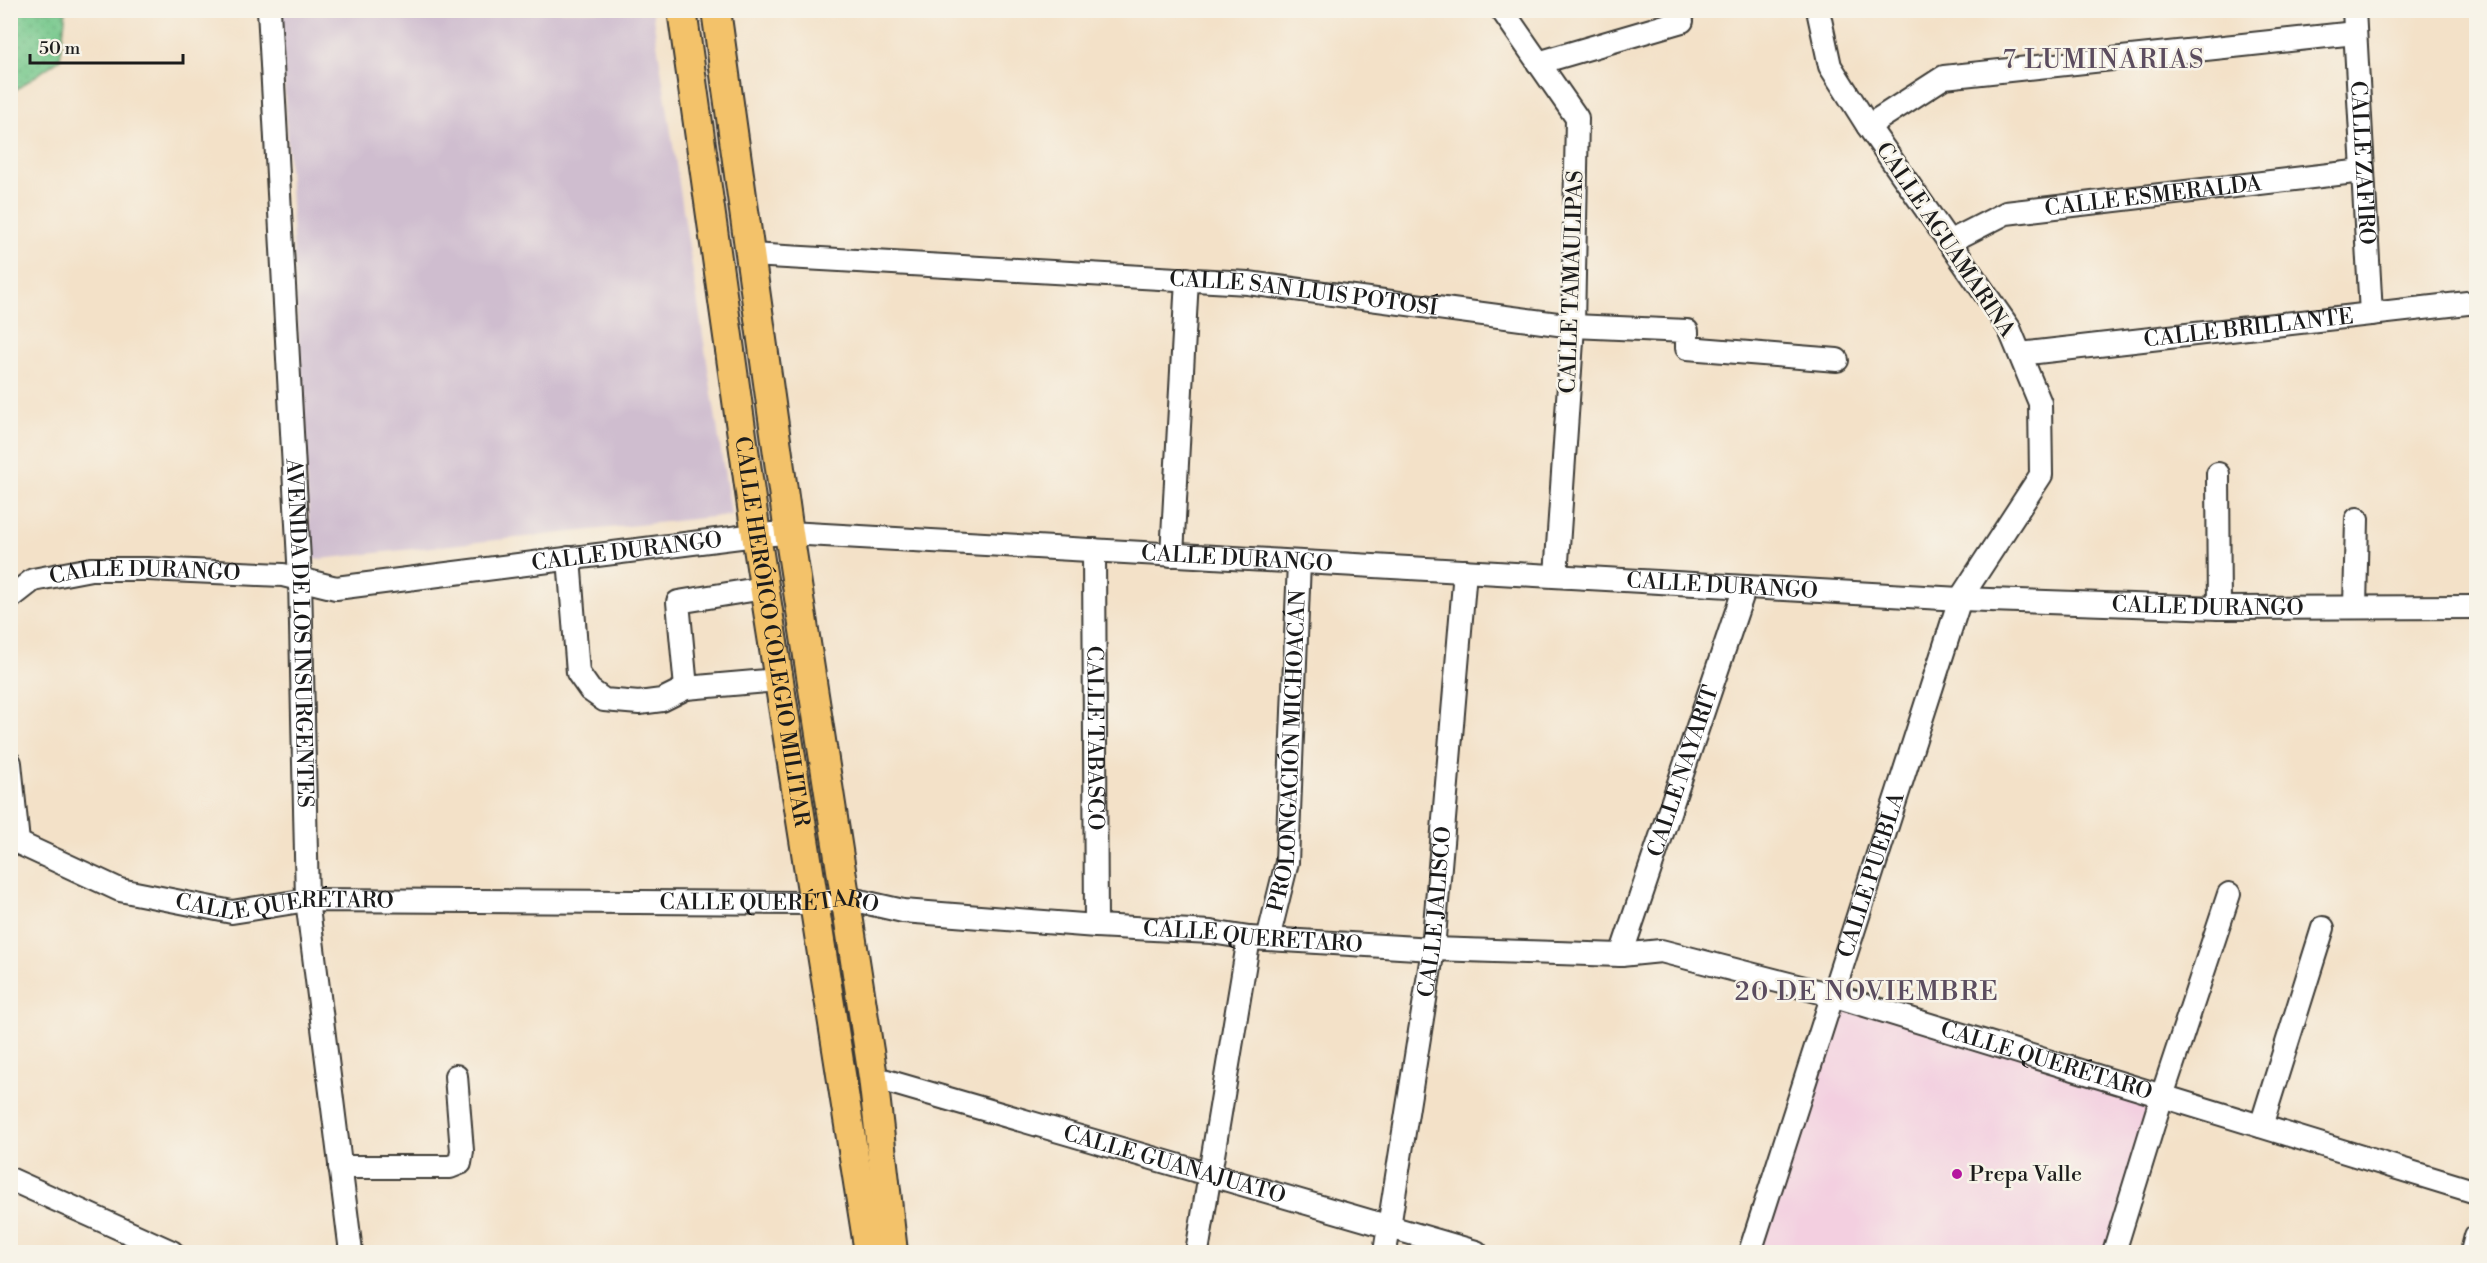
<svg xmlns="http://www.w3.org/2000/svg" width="2487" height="1263" viewBox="0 0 2487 1263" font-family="'Libre Bodoni',serif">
<defs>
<pattern id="park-dots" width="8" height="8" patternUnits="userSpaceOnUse" patternTransform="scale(1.5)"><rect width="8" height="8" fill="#74c78b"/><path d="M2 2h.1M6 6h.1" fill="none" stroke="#64aa77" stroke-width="1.8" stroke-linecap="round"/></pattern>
</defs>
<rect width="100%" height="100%" fill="#f7f3e8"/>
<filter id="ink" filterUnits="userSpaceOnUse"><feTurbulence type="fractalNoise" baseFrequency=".0167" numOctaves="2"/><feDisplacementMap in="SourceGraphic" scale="12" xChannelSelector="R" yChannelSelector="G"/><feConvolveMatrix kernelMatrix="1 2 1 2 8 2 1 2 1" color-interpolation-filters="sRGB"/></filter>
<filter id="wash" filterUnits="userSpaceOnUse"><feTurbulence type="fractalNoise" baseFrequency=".008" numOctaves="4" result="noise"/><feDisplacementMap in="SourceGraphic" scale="24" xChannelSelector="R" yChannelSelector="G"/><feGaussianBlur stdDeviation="1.35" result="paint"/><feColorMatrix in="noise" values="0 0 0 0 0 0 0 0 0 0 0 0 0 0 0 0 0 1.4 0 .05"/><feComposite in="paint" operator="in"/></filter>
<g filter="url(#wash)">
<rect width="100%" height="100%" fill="#f3e1c8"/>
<!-- built -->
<polygon fill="#f3cfe0" points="1832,995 2162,1096 2114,1252 1750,1252"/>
<!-- industrial -->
<polygon fill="#cfbdcf" points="280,11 652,11 731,515 311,560"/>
<!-- park -->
<polygon fill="url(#park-dots)" stroke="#487254" stroke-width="1.5" points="11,10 66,11 60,59 11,93"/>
</g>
<g filter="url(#ink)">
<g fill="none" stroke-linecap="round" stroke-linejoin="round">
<defs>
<g id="minor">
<path id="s1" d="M269,10L300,579L307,900L351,1252"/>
<polyline points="1502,10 1577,118 1573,326 1556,576"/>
<path id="s2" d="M2354,10L2371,314"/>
<polyline points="1538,63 1682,21"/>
<polyline points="1868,126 1944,77 2355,33"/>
<path id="s3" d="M1949,242L2006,213L2363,171"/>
<path id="s4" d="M750,255L1248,283L1573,326L1687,331V348L1837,360"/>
<path id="s5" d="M2020,354L2476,302"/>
<polyline points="2218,474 2219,608"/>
<path id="s6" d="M1094,550L1096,926"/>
<polyline points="1172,555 1187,279"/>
<polyline points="569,558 578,673 590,690 604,700 639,703 662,700 686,688"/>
<polyline points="764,588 678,602 686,688 778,680"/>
<path id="s7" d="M10,598L33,580L91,569H147L283,575L336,588L756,535L789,533L1960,599L2219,608L2476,607"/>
<polyline points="2355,607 2357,519"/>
<polyline points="10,763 18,842"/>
<path id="s8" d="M10,839L120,890L232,912L307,900L814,903L846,898L903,911L1096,926L1211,932L1249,938L1433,949L1621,955L1661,951L1832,995L2476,1192"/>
<path id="s9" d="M1268,939L1287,862L1299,562"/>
<path id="s10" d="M1621,955L1745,587"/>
<path id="s11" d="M873,1077L1476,1252"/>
<polyline points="2261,1126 2323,928"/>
<polyline points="340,1167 450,1167 460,1163 462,1151 456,1076"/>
<polyline points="10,1179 172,1252"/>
<polyline points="1197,1252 1249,938"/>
<path id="s12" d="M1385,1252L1433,949L1465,571"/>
<path id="s13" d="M1750,1252L1960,599L2041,475L2040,403L2009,328L1868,126L1830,66L1818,10"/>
<polyline points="2114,1252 2162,1096 2229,894"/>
<polyline points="2472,1252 2476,1236"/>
</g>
<g id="major">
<path id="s14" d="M682,10L756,535L869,1252"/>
<polyline points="716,10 789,533 873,1077 893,1252"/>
</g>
</defs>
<!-- minor casing -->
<use href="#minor" stroke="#3c3a36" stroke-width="26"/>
<!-- major casing -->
<use href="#major" stroke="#3c3a36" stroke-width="32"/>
<!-- minor -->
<use href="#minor" stroke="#fff" stroke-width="22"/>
<!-- major -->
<use href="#major" stroke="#f3c26a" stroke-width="28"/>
</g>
</g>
<!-- markers -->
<circle fill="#b5179e" stroke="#f7f3e8" stroke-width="2" cx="1957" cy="1174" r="6"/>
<g text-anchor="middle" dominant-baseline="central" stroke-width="5" stroke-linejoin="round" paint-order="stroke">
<!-- street labels -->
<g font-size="22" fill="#1c1c1c" stroke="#f7f3e8">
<text stroke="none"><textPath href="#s2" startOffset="153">CALLE ZAFIRO</textPath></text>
<text stroke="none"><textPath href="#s3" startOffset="212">CALLE ESMERALDA</textPath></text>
<text transform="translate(1945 240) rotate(56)">CALLE AGUAMARINA</text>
<text transform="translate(1572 282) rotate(-88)">CALLE TAMAULIPAS</text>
<text stroke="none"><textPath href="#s4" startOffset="555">CALLE SAN LUIS POTOSÍ</textPath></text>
<text stroke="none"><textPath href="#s5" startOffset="230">CALLE BRILLANTE</textPath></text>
<text stroke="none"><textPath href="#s7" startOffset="628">CALLE DURANGO</textPath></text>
<text stroke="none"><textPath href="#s7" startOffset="1240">CALLE DURANGO</textPath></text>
<text stroke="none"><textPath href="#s7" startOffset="142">CALLE DURANGO</textPath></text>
<text stroke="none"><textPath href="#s7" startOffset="1726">CALLE DURANGO</textPath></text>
<text stroke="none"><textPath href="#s7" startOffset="2212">CALLE DURANGO</textPath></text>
<text stroke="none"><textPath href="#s14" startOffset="628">CALLE HERÓICO COLEGIO MILITAR</textPath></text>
<text stroke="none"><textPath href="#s1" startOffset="624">AVENIDA DE LOS INSURGENTES</textPath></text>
<text stroke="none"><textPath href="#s6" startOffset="188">CALLE TABASCO</textPath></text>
<text stroke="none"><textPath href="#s9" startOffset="190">PROLONGACIÓN MICHOACÁN</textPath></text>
<text stroke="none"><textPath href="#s10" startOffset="194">CALLE NAYARIT</textPath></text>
<text stroke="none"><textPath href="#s13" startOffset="396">CALLE PUEBLA</textPath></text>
<text stroke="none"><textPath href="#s8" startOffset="288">CALLE QUERÉTARO</textPath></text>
<text stroke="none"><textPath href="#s8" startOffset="774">CALLE QUERÉTARO</textPath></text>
<text stroke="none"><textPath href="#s12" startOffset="344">CALLE JALISCO</textPath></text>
<text stroke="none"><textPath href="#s8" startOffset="1260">CALLE QUERÉTARO</textPath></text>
<text stroke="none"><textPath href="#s8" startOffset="2070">CALLE QUERÉTARO</textPath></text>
<text stroke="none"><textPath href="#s11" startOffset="314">CALLE GUANAJUATO</textPath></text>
</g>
<!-- poi labels -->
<g font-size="22" fill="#1c1c1c" stroke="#f7f3e8" text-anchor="start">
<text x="1969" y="1174">Prepa Valle</text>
</g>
<!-- quarter labels -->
<g font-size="26" letter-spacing="1.5" fill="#5b4c5f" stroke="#f7f3e8">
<text x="2104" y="60">7 LUMINARIAS</text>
<text x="1867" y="992">20 DE NOVIEMBRE</text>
</g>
</g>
<!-- margin -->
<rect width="2487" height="1263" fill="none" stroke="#f7f3e8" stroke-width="36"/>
<!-- scale -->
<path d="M30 54v9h153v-9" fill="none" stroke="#1c1c1c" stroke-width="3"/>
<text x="39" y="54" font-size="18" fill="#1c1c1c" stroke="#f7f3e8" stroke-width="4.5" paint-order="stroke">50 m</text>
</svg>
